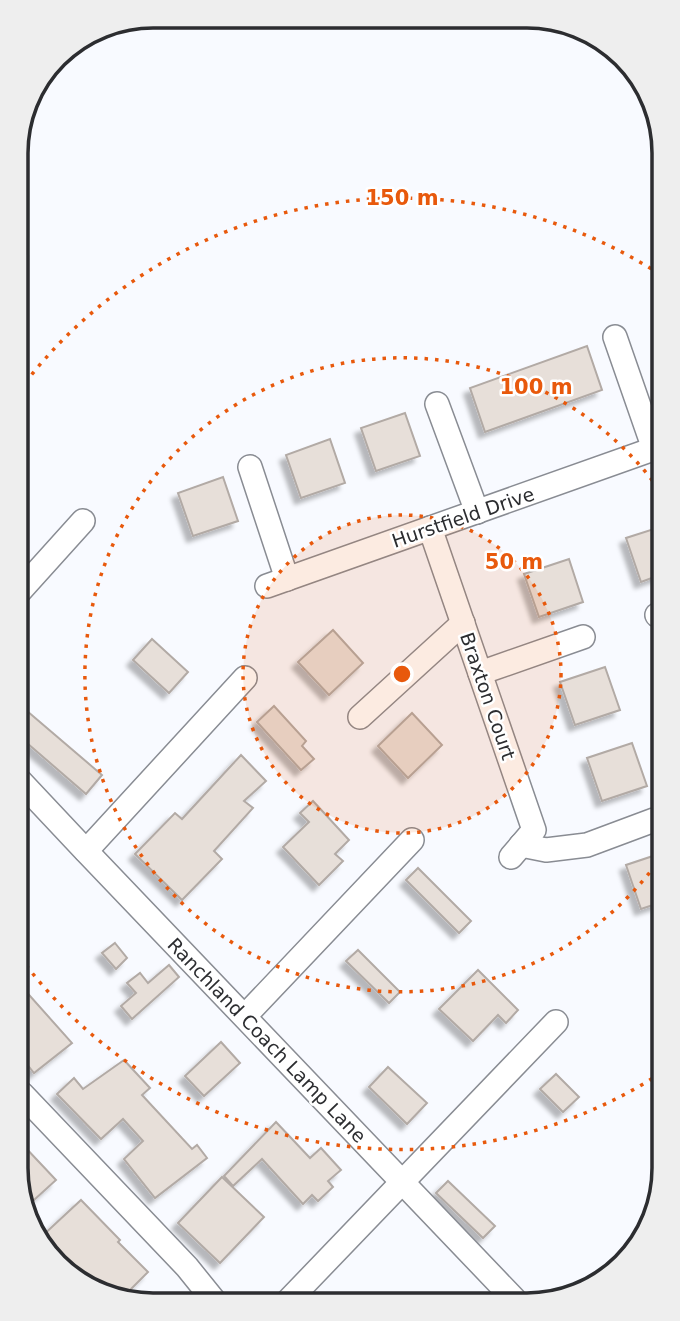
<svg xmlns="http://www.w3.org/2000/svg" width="680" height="1321" viewBox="0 0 680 1321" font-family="'DejaVu Sans',sans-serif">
<defs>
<filter id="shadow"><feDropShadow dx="-6" dy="6" stdDeviation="2" flood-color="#0004"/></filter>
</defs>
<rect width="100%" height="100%" fill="#f8faff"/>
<!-- building -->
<g fill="#e7dfd9" stroke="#b2aaa5" stroke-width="2" filter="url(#shadow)">
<polygon points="587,346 602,390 485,432 470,388"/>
<polygon points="405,413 420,456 376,471 361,428"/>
<polygon points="330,439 345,483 301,498 286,455"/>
<polygon points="223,477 238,521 193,536 178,493"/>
<polygon points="660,527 660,575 641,582 626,538"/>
<polygon points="569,559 583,602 539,617 524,574"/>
<polygon points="333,630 363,663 329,695 298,662"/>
<polygon points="152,639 188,672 169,693 133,660"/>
<polygon points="605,667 620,710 575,725 560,682"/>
<polygon points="20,705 102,775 86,794 20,737"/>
<polygon points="274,706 306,741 302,746 314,759 301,770 257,722"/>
<polygon points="412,713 442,745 408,778 378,746"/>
<polygon points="632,743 647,786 602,801 587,758"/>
<polygon points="241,755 266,781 244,801 253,808 214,851 222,859 182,900 135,854 175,813 182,819"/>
<polygon points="313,801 349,840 335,854 343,861 319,885 283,847 309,822 300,813"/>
<polygon points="662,853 662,902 641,909 626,865"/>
<polygon points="418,868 471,921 459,933 406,880"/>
<polygon points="115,943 127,958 116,969 102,953"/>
<polygon points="358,950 400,992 389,1003 346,961"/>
<polygon points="169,965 179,977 132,1019 121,1006 136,993 127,983 140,973 148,983"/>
<polygon points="478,970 518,1010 506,1023 498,1015 473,1041 439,1009"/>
<polygon points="22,987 72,1043 34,1073 22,1058"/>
<polygon points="221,1042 240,1063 204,1096 185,1076"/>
<polygon points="124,1060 150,1088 142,1095 192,1149 197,1145 207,1158 155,1198 124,1159 143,1141 123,1119 101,1139 57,1094 74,1078 83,1089"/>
<polygon points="388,1067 427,1103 407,1124 369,1087"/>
<polygon points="556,1074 579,1097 563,1112 540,1089"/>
<polygon points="276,1122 310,1158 321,1148 341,1170 328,1181 333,1187 318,1201 312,1195 303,1204 262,1159 233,1186 224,1176"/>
<polygon points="23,1145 56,1180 23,1210"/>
<polygon points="222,1177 264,1217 220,1263 178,1223"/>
<polygon points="448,1181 495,1226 483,1238 436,1193"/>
<polygon points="81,1200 120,1240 118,1242 148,1272 122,1298 73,1276 40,1238"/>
</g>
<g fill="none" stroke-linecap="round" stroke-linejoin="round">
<defs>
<g id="minor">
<polyline points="615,337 654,449"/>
<polyline points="437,404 477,512"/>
<polyline points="250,467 287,579"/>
<polyline points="430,528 534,830 511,857"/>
<polyline points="267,586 659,447"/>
<polyline points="19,592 83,521"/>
<polyline points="657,615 660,614"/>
<polyline points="480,673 583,637"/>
<polyline points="360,717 463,623"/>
<polyline points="20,781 83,848 514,1299"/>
<polyline points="521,845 546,850 587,845 654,820"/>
<polyline points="86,851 245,678"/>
<polyline points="245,1016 412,840"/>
<polyline points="22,1094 187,1267 216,1303"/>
<polyline points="287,1302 556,1022"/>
</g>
</defs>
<!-- minor casing -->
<use href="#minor" stroke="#898c93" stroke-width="26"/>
<!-- minor -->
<use href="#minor" stroke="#fff" stroke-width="23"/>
</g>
<!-- distance rings -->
<circle cx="402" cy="674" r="159" fill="#e8590c" fill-opacity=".12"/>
<g fill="none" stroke="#e8590c" stroke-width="3.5" stroke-dasharray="3.5 7">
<circle cx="402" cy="674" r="159"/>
<path d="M662 856A317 317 0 1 1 658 488"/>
<path d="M661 1073A476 476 0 0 1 22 960M19 391A476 476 0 0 1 658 273"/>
</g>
<g text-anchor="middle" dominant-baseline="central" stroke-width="5" stroke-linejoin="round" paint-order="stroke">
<!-- street labels -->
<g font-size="19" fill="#2c2d30" stroke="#fff">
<text transform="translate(463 517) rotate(-19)">Hurstfield Drive</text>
<text transform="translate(488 696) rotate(71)">Braxton Court</text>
<text transform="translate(267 1040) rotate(46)">Ranchland Coach Lamp Lane</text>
</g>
</g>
<!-- crop -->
<path d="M0 0H680V1321H0ZM153 28H527A125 125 0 0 1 652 153V1168A125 125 0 0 1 527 1293H153A125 125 0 0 1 28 1168V153A125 125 0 0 1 153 28Z" fill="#eee" fill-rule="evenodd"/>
<path fill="none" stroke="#2c2d30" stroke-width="3.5" d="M153 28H527A125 125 0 0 1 652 153V1168A125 125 0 0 1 527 1293H153A125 125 0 0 1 28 1168V153A125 125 0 0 1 153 28Z"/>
<circle cx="402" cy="674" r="10" fill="#e8590c" stroke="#fff" stroke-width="3.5"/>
<g font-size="21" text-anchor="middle" font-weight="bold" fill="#e8590c" stroke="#fff" stroke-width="5" stroke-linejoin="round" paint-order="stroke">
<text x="402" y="205">150 m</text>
<text x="536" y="394">100 m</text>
<text x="514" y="569">50 m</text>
</g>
</svg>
